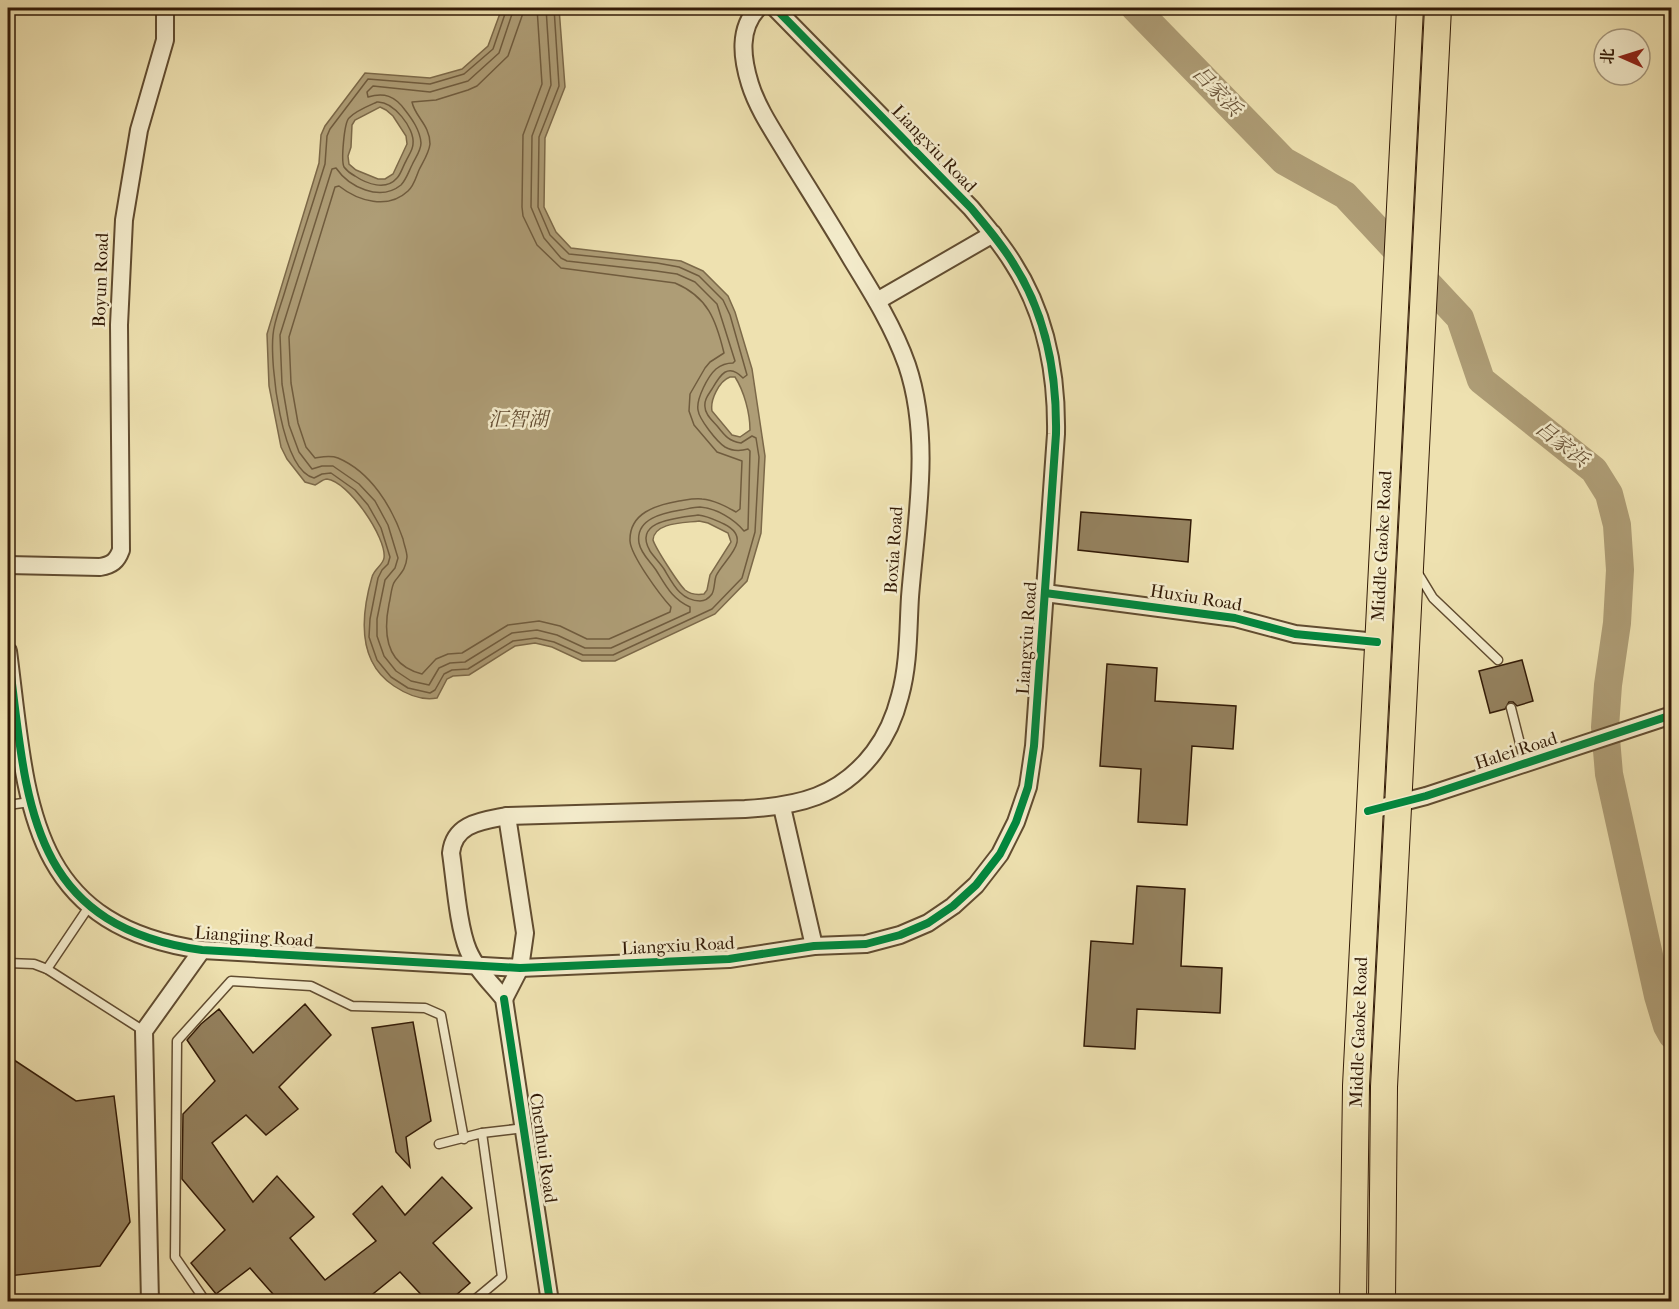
<svg xmlns="http://www.w3.org/2000/svg" width="1679" height="1309" viewBox="0 0 1679 1309" font-family="'IM FELL French Canon','Noto Serif SC',serif">
<rect width="100%" height="100%" fill="#eee1b0"/>
<filter id="stains"><feTurbulence type="fractalNoise" baseFrequency=".00333" numOctaves="4"/><feColorMatrix values="0 0 0 0 .2 0 0 0 0 .09 0 0 0 0 .02 0 0 0 .5 -.17"/></filter>
<radialGradient id="worn" r=".72"><stop offset=".6" stop-color="#630" stop-opacity="0"/><stop offset="1" stop-color="#630" stop-opacity=".3"/></radialGradient>
<!-- water -->
<path fill="#ae9d76" stroke="#7c6949" stroke-width="1.5" fill-rule="evenodd" d="M502,8H559L565,87L545,138L544,207L556,232L571,248L681,261L703,271L728,296L735,312L752,369L765,456L761,533L747,581L715,614L615,661H582L552,647L535,643L515,646L469,675L453,676L447,679L437,698C422,701 406,694 394,686C356,661 361,615 372,577C374,569 383,565 384,558C387,538 348,481 327,479C323,479 319,483 315,485L305,482L287,459L281,447L269,386L267,334L319,163L321,135L325,126L365,73L430,78L462,69L488,46ZM380,107L386,110L393,116L406,136L407,144L393,174L385,179H378L356,170L349,164L348,156L351,147L352,125L355,120ZM730,377H735C744,391 750,413 750,430L740,437L732,435L712,411C710,400 719,381 730,377ZM699,521L708,523L728,533L731,542L710,575L707,590L704,594C697,595 690,594 685,590C678,583 656,549 653,540C654,522 685,523 699,521Z"/>
<g fill="none" stroke-linecap="round" stroke-linejoin="round">
<!-- shore -->
<g stroke="#705c3e" stroke-width="1.5">
<path d="M507,8L493,49L464,74L430,84L368,79L330,129L327,136L325,164C312,206 298,248 285,291C281,305 274,321 273,335C270,364 281,470 314,478L322,474L331,473L355,490L368,505L381,528L390,557L388,564L382,570L378,578L370,619L369,637L377,660L391,677L408,688L430,693L435,690L444,674L452,670L468,669L513,641L536,638L554,642L583,655H613L712,609L742,578L755,532L759,457L756,438L752,436L741,443C729,441 725,436 718,427C713,421 705,415 705,407C704,400 708,395 712,389C720,375 728,362 743,378L747,375L730,315L723,300L699,276L679,267L657,263L569,254L550,235L538,207L539,137L559,86L554,8"/>
<path d="M514,8L499,53L468,81L430,92L373,86L367,92L368,97C384,92 395,96 405,110C412,119 420,130 421,143C421,151 415,158 412,165C409,171 406,180 401,185C380,202 349,187 336,168L332,169L280,335L282,384L289,425L299,452L312,469L322,466H333L359,484L375,501L388,525L398,558L395,568L385,580L377,619V636L384,656L396,671L411,681L429,685L439,668L450,663L465,662L512,633L537,630L557,635L585,648H611L690,612V607C672,599 666,586 656,570C650,561 641,554 639,543C635,518 664,513 681,510C687,509 694,507 700,507C716,508 734,519 744,531L748,529L750,451L748,449C741,451 732,451 725,447C717,442 699,419 698,410C696,399 708,376 716,369C721,365 727,363 733,363L735,361L717,304L695,282L677,274L656,271L567,261L561,258L544,238L531,207L532,136L551,85L546,8"/>
<path d="M523,8L522,16L508,56L477,86L468,90L436,100L412,102C415,117 430,125 430,144C429,153 423,162 419,170C416,177 414,186 408,191C388,210 358,201 339,186L335,187L289,337L291,383L298,423L306,447L315,458C322,457 330,455 338,458C371,472 392,507 403,539C404,545 407,551 407,557C406,569 401,573 395,581C391,586 391,597 389,604C383,634 386,665 422,674L436,659L448,654L462,653L508,625L539,621L560,626L587,639H609L670,612L671,607C660,595 631,556 630,541C629,513 656,505 679,501C686,500 694,498 702,499C714,500 725,506 736,512L740,509L742,461L717,452L694,425L689,411L690,394L705,368L710,362L724,353C716,320 708,297 675,283L561,268L537,245L523,216L522,207L523,135L542,84L537,8"/>
<path d="M377,102C393,101 415,128 413,144C413,150 408,156 406,161C403,166 401,174 397,178C386,191 367,184 355,176C351,174 347,171 344,167C341,161 344,123 349,118C355,111 368,106 377,102Z"/>
<path d="M698,515C708,516 715,520 724,524C754,539 725,558 716,576C714,582 715,588 712,594C709,598 705,601 700,601C681,601 673,584 664,569C660,563 654,557 650,551C632,520 679,518 698,515Z"/>
</g>
<!-- river -->
<polyline stroke="#ae9d76" stroke-width="28" points="1135,8 1284,161 1345,195 1460,318 1481,380 1594,470 1609,494 1617,525 1620,570 1617,623 1608,685 1605,727 1609,774 1658,996 1667,1026 1672,1035"/>
</g>
<!-- building -->
<g fill="#94815e" stroke="#321a06" stroke-width="1.5">
<polygon points="1081,512 1191,520 1188,562 1078,550"/>
<polygon points="1522,660 1533,701 1517,706 1513,702 1509,702 1505,709 1490,713 1479,671"/>
<polygon points="1107,664 1157,668 1155,701 1236,706 1233,749 1192,746 1187,825 1138,822 1141,769 1100,766"/>
<polygon points="1137,886 1185,889 1181,966 1222,968 1220,1013 1137,1009 1135,1049 1084,1046 1091,941 1133,944"/>
<polygon points="305,1004 331,1035 279,1087 298,1109 266,1135 246,1115 212,1143 253,1202 277,1176 314,1217 290,1238 325,1280 376,1241 353,1214 382,1186 405,1215 442,1177 472,1208 433,1243 470,1283 448,1302 428,1302 400,1272 363,1302 280,1302 250,1268 216,1294 191,1263 225,1230 182,1179 183,1114 215,1081 187,1040 201,1024 219,1009 253,1053"/>
<polygon points="413,1022 431,1121 406,1137 410,1167 396,1152 372,1028"/>
<polygon points="8,1056 76,1101 114,1096 130,1222 100,1266 8,1276"/>
</g>
<g fill="none" stroke-linecap="round" stroke-linejoin="round">
<defs>
<g id="service">
<polyline points="1416,570 1433,598 1498,660"/>
<polyline points="1511,708 1525,763"/>
<polyline points="8,805 30,802"/>
<polyline points="8,963 34,964 47,969 144,1031"/>
<polyline points="47,969 90,905"/>
<polyline points="482,1133 524,1128"/>
<polyline points="439,1144 482,1133 502,1277 472,1302"/>
<polyline points="206,1302 175,1257 177,1041 231,981 311,986 352,1006 425,1008 441,1015 464,1139"/>
</g>
<g id="minor">
<polyline points="877,301 993,234"/>
<path d="M8,565L100,567C112,565 117,561 121,550L119,325L124,220L139,130L165,40V8"/>
<polyline points="1045,593 1235,618 1295,634 1377,642"/>
<path d="M8,651C27,796 24,925 202,950L520,968L729,959L814,946L866,944L900,935L928,923L953,906L976,885L1000,854L1016,822L1028,787L1034,746L1056,434C1057,375 1046,314 1013,263C1001,243 986,226 971,208L775,8"/>
<polyline points="782,807 814,946"/>
<polyline points="1368,811 1426,796 1672,715"/>
<polyline points="504,999 520,968 525,933 507,816"/>
<polyline points="150,1302 144,1031 202,950"/>
<path d="M550,1302L504,999C492,984 476,969 468,950C458,926 455,880 451,853C454,823 482,821 507,816L745,809C798,806 840,797 874,752C887,735 895,716 900,696C909,664 908,629 910,597C916,521 932,439 907,365C894,328 873,294 852,260C832,226 811,193 790,159C776,135 758,110 750,84C742,58 738,29 758,8"/>
</g>
<g id="primary">
<polyline points="1353,1302 1356,1086 1410,8"/>
<polyline points="1382,1302 1384,1087 1438,8"/>
</g>
</defs>
<!-- service casing -->
<use href="#service" stroke="#614c30" stroke-width="11"/>
<!-- minor casing -->
<use href="#minor" stroke="#614c30" stroke-width="20"/>
<!-- primary casing -->
<use href="#primary" stroke="#321a06" stroke-width="28"/>
<!-- service -->
<use href="#service" stroke="#f4eccc" stroke-width="8"/>
<!-- minor -->
<use href="#minor" stroke="#f4eccc" stroke-width="16"/>
<!-- primary -->
<use href="#primary" stroke="#eee1b0" stroke-width="26"/>
<defs>
<g id="cycleway">
<polyline points="1045,593 1235,618 1295,634 1377,642"/>
<path d="M8,651C27,796 24,925 202,950L520,968L729,959L814,946L866,944L900,935L928,923L953,906L976,885L1000,854L1016,822L1028,787L1034,746L1056,434C1057,375 1046,314 1013,263C1001,243 986,226 971,208L775,8"/>
<polyline points="1368,811 1426,796 1672,715"/>
<polyline points="504,999 550,1302"/>
</g>
</defs>
<!-- cycleway casing -->
<use href="#cycleway" stroke="#f4eccc" stroke-width="11"/>
<!-- cycleway -->
<use href="#cycleway" stroke="#00873e" stroke-width="8"/>
</g>
<g text-anchor="middle" dominant-baseline="central" stroke-width="5" stroke-linejoin="round" paint-order="stroke">
<!-- street labels -->
<g font-size="18" fill="#321a06" stroke="#f4eccc">
<text transform="translate(934 149) rotate(46)">Liangxiu Road</text>
<text transform="translate(101 280) rotate(-88)">Boyun Road</text>
<text transform="translate(1382 546) rotate(-87)">Middle Gaoke Road</text>
<text transform="translate(894 550) rotate(-86)">Boxia Road</text>
<text transform="translate(1196 598) rotate(9)">Huxiu Road</text>
<text transform="translate(1027 638) rotate(-86)">Liangxiu Road</text>
<text transform="translate(1516 751) rotate(-18)">Halei Road</text>
<text transform="translate(254 937) rotate(4)">Liangjing Road</text>
<text transform="translate(678 946) rotate(-3)">Liangxiu Road</text>
<text transform="translate(1359 1032) rotate(-88)">Middle Gaoke Road</text>
<text transform="translate(543 1148) rotate(82)">Chenhui Road</text>
</g>
<!-- water labels -->
<g font-size="20" font-style="italic" fill="#644e33" stroke="#f4eccc">
<text transform="translate(1217 91) rotate(46)">吕家浜</text>
<text x="518" y="419">汇智湖</text>
<text transform="translate(1562 444) rotate(38)">吕家浜</text>
</g>
</g>
<!-- margin -->
<rect width="1679" height="1309" fill="none" stroke="#eee1b0" stroke-width="30"/>
<rect x="9" y="9" width="1661" height="1291" fill="none" stroke="#321a06" stroke-width="3"/>
<rect x="15" y="15" width="1649" height="1279" fill="none" stroke="#321a06" stroke-width="1.5"/>
<!-- north arrow -->
<g transform="translate(1622 57) rotate(273)"><circle r="28" fill="#f4eccc" stroke="#a6987d" stroke-width="1.5"/>
<path d="M0-4.5L10 22L0 15L-10 22Z" fill="#8f2418"/>
<text y="-9" font-size="16" font-weight="bold" text-anchor="middle" fill="#321a06">北</text>
</g>
<rect width="100%" height="100%" filter="url(#stains)"/>
<rect width="100%" height="100%" fill="url(#worn)"/>
</svg>
